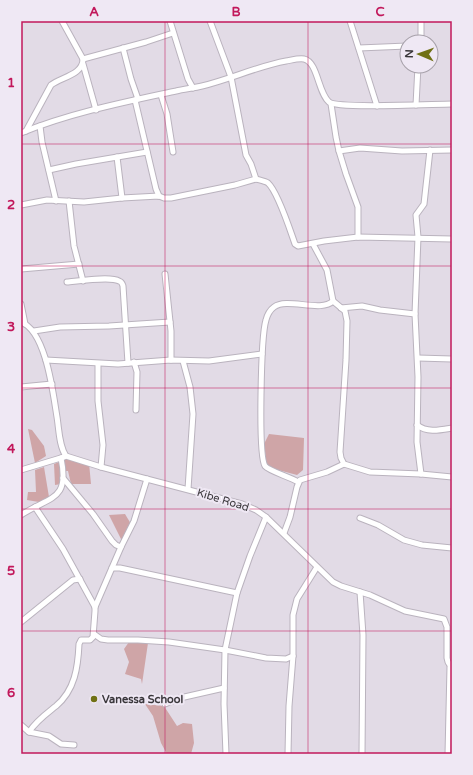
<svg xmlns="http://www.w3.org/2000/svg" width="473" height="775" viewBox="0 0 473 775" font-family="'Varela Round',sans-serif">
<rect width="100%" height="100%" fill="#e2dbe6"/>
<!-- green -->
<g fill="#cfa5a7">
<polygon points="28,429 32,430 44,446 46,456 35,463"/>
<polygon points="269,434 304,438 303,470 297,475 267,467 264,444"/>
<polygon points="67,459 89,463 91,484 71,484 68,471 61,471 61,484 55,485 54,464"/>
<polygon points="44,467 49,497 39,502 27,500 28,492 36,492 35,470"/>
<polygon points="125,514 131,524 122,541 109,515"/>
<polygon points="129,642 148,643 142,684 141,679 125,674 129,662 124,649"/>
<polygon points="145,704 164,706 177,726 183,723 192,724 194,743 191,754 167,754 161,743 153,716"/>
</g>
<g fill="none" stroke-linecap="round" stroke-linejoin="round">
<defs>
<g id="minor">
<polyline points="170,21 188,79 193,88"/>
<path d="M210,21L231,77L246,155L251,164L256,179C259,180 265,181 268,183C278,192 290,230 295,244L298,246L324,241L358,237L452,239"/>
<polyline points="350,21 377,106"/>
<polyline points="421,42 421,21"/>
<polyline points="123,48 131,79 138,99"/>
<polyline points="359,48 407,46"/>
<polyline points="83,59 146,42 173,33"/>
<polyline points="83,64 96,110"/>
<polyline points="161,95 167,114 173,152"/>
<polyline points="135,100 156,189 159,196"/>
<polyline points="331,104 336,137 339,151 346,174 358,207 358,237"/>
<polyline points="416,105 418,66"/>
<polyline points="40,126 42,142 56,201"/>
<path d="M26,131L51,85C61,77 83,75 83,59L62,21"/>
<path d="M21,133C70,113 125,102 176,91C184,89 194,88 202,86C231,79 258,66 286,61C292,60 299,58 304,59C318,62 318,93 329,102C337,109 435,104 452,104"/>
<polyline points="339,151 360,148 402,151 452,150"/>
<polyline points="117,157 122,198"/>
<polyline points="49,170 76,164 147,152"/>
<polyline points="69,201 74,246 83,281"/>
<polyline points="21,205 47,200 84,202 122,198 159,196 164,198 171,198 235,185 256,179"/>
<polyline points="21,269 79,264"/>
<polyline points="165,274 171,331 171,360"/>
<path d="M67,282C78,281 111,276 119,281C122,282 122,283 123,286L128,363"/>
<polyline points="333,301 345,311 347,321 346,360 340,452 341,458 344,464 370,472 421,474 452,477"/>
<polyline points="21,304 25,324"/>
<polyline points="341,308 362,306 380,310 415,314"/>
<path d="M21,322C46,331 53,393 57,417C59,429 59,446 66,456L101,467L242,504L256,510L266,517L333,582L341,586L370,595L405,611L444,619L447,627V658L448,662L452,668"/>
<polyline points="34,331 60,327 109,326 170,322"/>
<polyline points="418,358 452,359"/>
<polyline points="46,360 118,364 171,360 209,361 262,354"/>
<polyline points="183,361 190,387 193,414 188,489"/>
<polyline points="134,362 137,372 136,410"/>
<polyline points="98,364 98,401 103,445 101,467"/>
<polyline points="21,387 52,384"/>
<path d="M417,425C427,433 440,430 452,428"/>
<polyline points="21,470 64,457"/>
<polyline points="421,474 417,442 418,377 415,314 418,237 416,215 424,204 430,150"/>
<polyline points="63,478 93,514 112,541 116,545 121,547"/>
<path d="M298,482C290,477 269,471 265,466C258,455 261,336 266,320C267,316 270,310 274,307C287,297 321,313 333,301L327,270L313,244"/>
<path d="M21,515C50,496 70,501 61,458"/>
<polyline points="360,518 378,525 404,540 422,545 452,548"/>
<polyline points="284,533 290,517 297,487 300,480 327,472 344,464"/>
<polyline points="112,568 120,568 237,593"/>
<polyline points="360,592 363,635 362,754"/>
<polyline points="95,607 121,547 134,521 147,479"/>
<polyline points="21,622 73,580 80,579"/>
<polyline points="94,634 101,639 108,640 138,640 169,642 225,650 266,658 286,659 293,656"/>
<polyline points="165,704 180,698 224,688"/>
<polyline points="21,725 29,732 49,736 61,744 74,745"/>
<path d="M29,732C36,721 46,714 56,706C75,690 78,667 79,644L81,640H90L93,637L95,611V607L84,587L63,549L35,507"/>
<polyline points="226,754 224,704 225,650 237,593 250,556 266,517"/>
<polyline points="288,754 289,706 293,656 293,615 297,599 317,567"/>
<polyline points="448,754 450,667"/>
</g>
</defs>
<!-- minor casing -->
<use href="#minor" stroke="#bab3be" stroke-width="7"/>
<!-- minor -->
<use href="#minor" stroke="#fff" stroke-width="5"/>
</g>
<!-- grid -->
<path fill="none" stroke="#c2185b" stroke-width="1" stroke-opacity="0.55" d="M165,21V754M308,21V754M21,144H452M21,266H452M21,388H452M21,509H452M21,631H452"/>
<!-- markers -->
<circle fill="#707115" stroke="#efe8f4" stroke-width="1.5" cx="94" cy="699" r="4"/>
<g text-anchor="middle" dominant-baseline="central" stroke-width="4" stroke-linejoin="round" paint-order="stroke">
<!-- street labels -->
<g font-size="11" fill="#3a373b" stroke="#efe8f4">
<text transform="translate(223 500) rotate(17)">Kibe Road</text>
</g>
<!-- poi labels -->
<g font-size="11" font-weight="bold" fill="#3a373b" stroke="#efe8f4" text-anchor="start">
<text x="102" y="699">Vanessa School</text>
</g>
</g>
<!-- border -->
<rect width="473" height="775" fill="none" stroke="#efe8f4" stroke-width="44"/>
<!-- north arrow -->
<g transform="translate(419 54) rotate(272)"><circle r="19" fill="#efe8f4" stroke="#a7a1aa"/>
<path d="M0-3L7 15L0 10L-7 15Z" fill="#707115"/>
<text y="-6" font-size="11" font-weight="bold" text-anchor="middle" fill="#3a373b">N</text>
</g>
<rect x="22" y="22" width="429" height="731" fill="none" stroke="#c2185b" stroke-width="1.5"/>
<g font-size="13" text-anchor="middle" font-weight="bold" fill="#c2185b">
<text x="94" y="16">A</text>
<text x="236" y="16">B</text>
<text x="380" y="16">C</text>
<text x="11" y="87">1</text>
<text x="11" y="209">2</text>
<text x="11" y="331">3</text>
<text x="11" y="453">4</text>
<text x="11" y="575">5</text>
<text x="11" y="697">6</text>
</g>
</svg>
